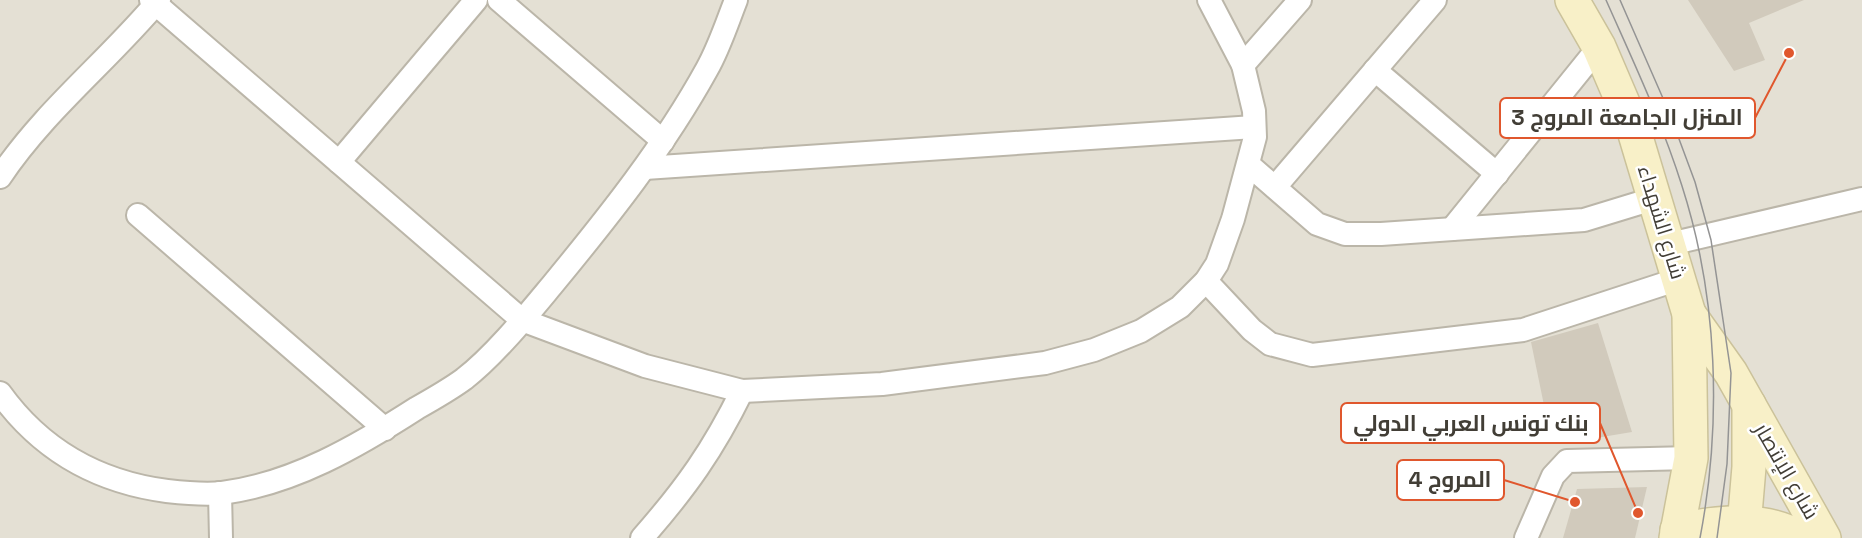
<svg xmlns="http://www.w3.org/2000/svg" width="1862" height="538" viewBox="0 0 1862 538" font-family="'Space Grotesk',Cairo,sans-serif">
<rect width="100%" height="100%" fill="#f0eee6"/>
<!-- residential -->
<rect fill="#e4e0d4" x="0" y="0" width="1862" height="538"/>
<!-- building -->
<g fill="#d1cabc">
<polygon points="1688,0 1804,0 1749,23 1765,60 1734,71"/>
<polygon points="1598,323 1632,432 1596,438 1592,425 1560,433 1546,415 1531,342"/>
<polygon points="1647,487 1635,538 1563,538 1577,489"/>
</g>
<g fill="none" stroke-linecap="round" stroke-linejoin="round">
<defs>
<g id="street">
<polyline points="151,0 522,320 645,366 742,391 882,384 1045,363 1094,350 1141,331 1180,307 1206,281 1217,264 1233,219 1255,137 1254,111 1243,65 1209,0"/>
<polyline points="499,0 663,141"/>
<polyline points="1243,65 1300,0"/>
<polyline points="1375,70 1497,174"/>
<polyline points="339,162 476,0"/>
<polyline points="1249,165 1317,224 1345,234 1381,234 1584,220 1656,198"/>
<polyline points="645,168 1254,127"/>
<path d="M0,177C45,110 108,61 159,0"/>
<polyline points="1275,187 1435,0"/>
<polyline points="138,215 385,429"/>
<polyline points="1452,229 1599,47"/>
<polyline points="1670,244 1862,199"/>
<polyline points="1206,281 1252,330 1270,344 1312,355 1523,330 1679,279"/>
<path d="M0,393C41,450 98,482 167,491C185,493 204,495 222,493C293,484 358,446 417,408C433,399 449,390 464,379C495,355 528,314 553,284C609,216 664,147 707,69C719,48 727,23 736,0"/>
<polyline points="220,493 221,538"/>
<path d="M642,538C686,488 713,450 742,391"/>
<polyline points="1526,538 1553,476 1567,461 1691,458"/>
</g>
<g id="secondary">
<polyline points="1572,0 1599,47 1632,124 1689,314 1691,458 1676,538"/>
<polyline points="1689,314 1731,373 1824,538"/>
<path d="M1677,530C1719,522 1763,516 1801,538"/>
<polyline points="1743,538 1749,467 1749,405"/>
</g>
</defs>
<!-- street casing -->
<use href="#street" stroke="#bbb6a9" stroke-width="26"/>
<!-- secondary casing -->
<use href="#secondary" stroke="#cbc29a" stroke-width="36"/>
<!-- street -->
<use href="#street" stroke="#fff" stroke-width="22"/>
<!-- secondary -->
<use href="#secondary" stroke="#f8f0c8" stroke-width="33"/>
<!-- tram -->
<g stroke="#949494" stroke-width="1.5">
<path d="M1606,0C1633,61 1662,122 1682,186C1718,298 1722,423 1700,538"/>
<polyline points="1620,0 1669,112 1695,182 1711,240 1731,373 1727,464 1717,538"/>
</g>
</g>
<g text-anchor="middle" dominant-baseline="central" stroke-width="5" stroke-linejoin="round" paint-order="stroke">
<!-- street labels -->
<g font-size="21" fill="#423e36" stroke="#fff">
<text transform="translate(1662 222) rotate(73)">شارع الشهداء</text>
<text transform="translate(1787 471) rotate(60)">شارع الإنتصار</text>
</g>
</g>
<!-- callouts -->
<path fill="none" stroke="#e0572d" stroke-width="2" d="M1789 53L1755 118M1638 513L1600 423M1575 502L1504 480"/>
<g fill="#e0572d" stroke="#fff" stroke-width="2">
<circle cx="1789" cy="53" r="6"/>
<circle cx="1638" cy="513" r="6"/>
<circle cx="1575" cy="502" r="6"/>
</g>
<g fill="#fff" stroke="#e0572d" stroke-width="2">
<rect x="1500" y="98" width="255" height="40" rx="6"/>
<rect x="1341" y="403" width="259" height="40" rx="6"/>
<rect x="1397" y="460" width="107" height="40" rx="6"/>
</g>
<g font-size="22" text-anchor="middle" font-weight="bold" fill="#423e36">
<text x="1627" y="125">المنزل الجامعة المروج 3</text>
<text x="1471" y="431">بنك تونس العربي الدولي</text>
<text x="1450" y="487">المروج 4</text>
</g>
</svg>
